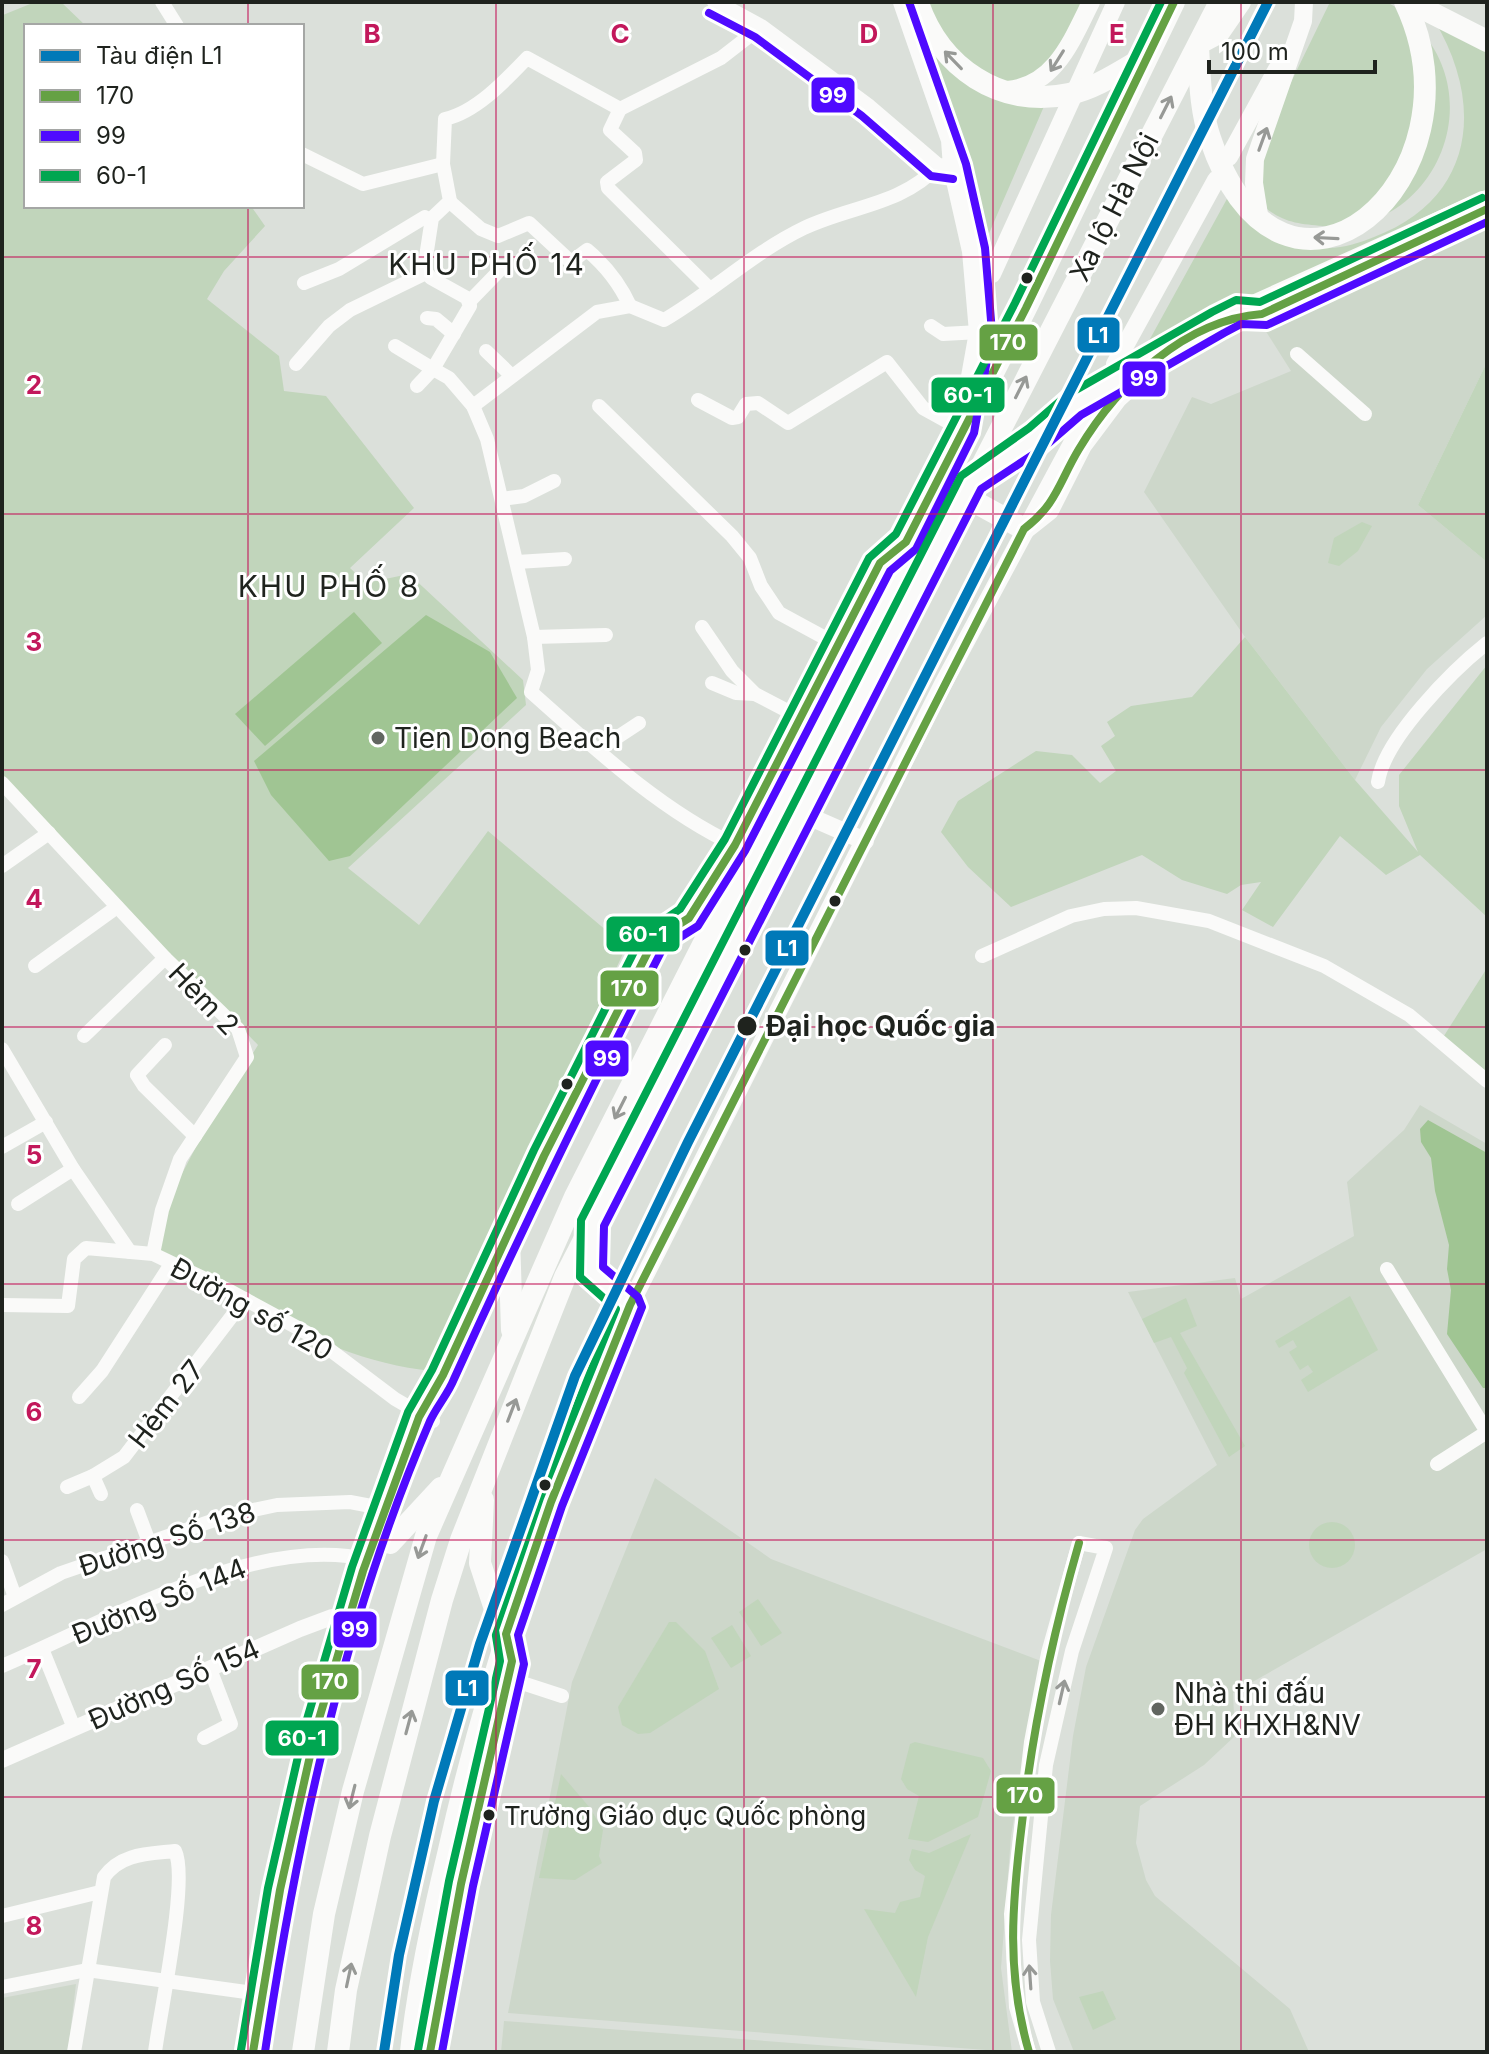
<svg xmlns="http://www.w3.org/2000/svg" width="1489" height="2054" viewBox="0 0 1489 2054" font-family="Inter,sans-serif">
<rect width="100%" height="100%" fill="#dbe0da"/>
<!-- built -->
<g fill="#cdd7ca">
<polygon points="1487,220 1487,362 1418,505 1487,562 1487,615 1427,669 1381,727 1355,780 1245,637 1144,492 1192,397 1211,404 1291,371 1260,322 1416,247"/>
<polygon points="1420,1105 1487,1144 1487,1549 1233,1693 1235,1736 1204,1765 1140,1806 1136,1843 1146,1880 1155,1896 1290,2009 1309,2052 1074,2052 1053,1999 1050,1961 1051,1915 1073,1736 1086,1667 1135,1530 1143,1519 1217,1465 1128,1292 1235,1278 1241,1299 1354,1236 1347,1182 1404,1130"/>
<polygon points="655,1478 771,1559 1041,1661 1011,1836 1001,1968 1012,2052 508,2013 572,1682"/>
<polygon points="76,1984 68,2052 2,2052 2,1998"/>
<polygon points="504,2021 910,2052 501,2052"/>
</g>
<!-- green -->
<g fill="#c1d5bb">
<path d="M35,2H61L86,26H26V206H251L265,226L224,271L207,299L279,356L284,391L326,396L414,508L350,568L366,583L409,574L523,680L526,705L348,868L419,925L488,831L626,947L432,1371C332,1361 247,1304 160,1258L162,1212L198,1143L258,1045L2,780V11L3,15Z"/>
<polygon points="928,2 1086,2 1045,76 1006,84 968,64 941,32"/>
<path d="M1330,2C1347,2 1367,0 1384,2C1397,4 1413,23 1422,32C1489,111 1427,236 1323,226C1301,224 1285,223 1267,209L1259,167L1277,111Z"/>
<path d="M1434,20L1487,46V193L1145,348L1228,197C1255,213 1285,236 1314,246C1332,252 1357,244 1374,237C1475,199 1485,104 1434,20Z"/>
<polygon points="922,38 935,55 1045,104 984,245 961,154"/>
<polygon points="1487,362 1487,562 1418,505"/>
<polygon points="1362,522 1372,526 1358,551 1339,566 1328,563 1334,538"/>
<polygon points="1245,637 1355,780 1418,852 1399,806 1399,775 1487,665 1487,917 1420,855 1386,875 1340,836 1273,927 1242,910 1261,882 1241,885 1227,894 1182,880 1142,855 1011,907 968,867 941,832 958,801 1036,751 1072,755 1100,783 1116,771 1101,746 1115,736 1107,722 1131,706 1192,697"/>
<polygon points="1487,968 1487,1081 1442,1039"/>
<polygon points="1350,1296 1378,1350 1308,1392 1301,1380 1313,1372 1308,1365 1300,1370 1289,1352 1297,1347 1293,1340 1279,1348 1275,1341"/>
<polygon points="1186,1298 1197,1326 1180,1333 1245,1446 1229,1457 1184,1373 1187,1368 1171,1337 1154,1343 1142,1319"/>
<circle cx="1332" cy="1545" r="23"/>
<polygon points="758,1599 782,1633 761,1646 739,1612"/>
<polygon points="669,1622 676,1622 705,1651 719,1689 650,1733 638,1734 622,1725 618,1707"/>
<polygon points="732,1625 751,1656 731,1668 711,1638"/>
<polygon points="915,1742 983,1758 991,1771 978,1817 928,1842 908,1839 919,1796 907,1789 901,1779 910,1744"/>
<polygon points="561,1774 590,1808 603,1830 599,1856 602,1863 575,1880 539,1878"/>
<polygon points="971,1834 928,1937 916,1997 864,1909 895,1913 900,1902 920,1897 925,1876 915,1870 909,1860 912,1849 929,1853"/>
<polygon points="1103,1991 1116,2019 1093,2030 1079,1997"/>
</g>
<!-- water -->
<g fill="#a0c593">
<polygon points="354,612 382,643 265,746 235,714"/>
<polygon points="426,615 490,652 517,698 350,856 329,861 271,795 254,761"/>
<polygon points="1428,1120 1487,1153 1487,1388 1483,1388 1447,1334 1451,1290 1447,1269 1449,1245 1435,1191 1431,1158 1421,1142 1420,1129"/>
</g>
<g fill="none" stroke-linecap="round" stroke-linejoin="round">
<!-- minor -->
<g stroke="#fafaf9" stroke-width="14">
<polyline points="162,2 177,26"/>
<polyline points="620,109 610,130 635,153 636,160 607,182 608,188 710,289"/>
<polyline points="302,154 363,184 443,164"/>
<path d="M450,202L481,229L498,236L529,223L571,262L587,250C605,265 620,284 630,306"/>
<polyline points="304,283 339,269 425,217"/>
<polyline points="469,302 499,271"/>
<polyline points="427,318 436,319 454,334"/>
<polyline points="931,326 943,334 980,332"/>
<polyline points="395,346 433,369 417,386"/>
<polyline points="486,351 512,376"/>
<polyline points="1297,354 1365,414"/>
<polyline points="296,364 329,326 350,310 426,273"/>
<polyline points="698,400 732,418 738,417 746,404 758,403 788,423 887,362 923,408 952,424"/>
<path d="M473,406L597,312L630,306L664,320C712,292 754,252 804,228C850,206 902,205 938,166"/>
<polyline points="599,406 732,536 750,558 761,586 779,613 838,645"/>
<polyline points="502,499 524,496 554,481"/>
<polyline points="517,562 565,559"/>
<polyline points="702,627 732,671 755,694 801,718"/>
<polyline points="534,637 606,635"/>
<polyline points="712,683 736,693 755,694"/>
<polyline points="598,750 639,723"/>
<path d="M1378,782C1384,739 1453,670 1487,643"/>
<polyline points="2,783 165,958 238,1029 247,1057 180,1159 162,1210 153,1254"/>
<path d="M735,845C660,810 593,747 531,692L538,670L534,637L487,439L473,406L449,378L433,369L470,306L467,298L431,278L424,270L432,218L450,201L443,164L445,119C476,112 505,81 527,58L620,109L721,58L761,27"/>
<polyline points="2,866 49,833"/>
<polyline points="982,956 1071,916 1104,909 1136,908 1209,921 1324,966 1409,1015 1487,1081"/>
<polyline points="35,966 117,907"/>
<polyline points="84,1036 165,958"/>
<polyline points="165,1045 137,1075 144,1086 195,1136"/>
<polyline points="2,1049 73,1169 130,1252"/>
<polyline points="2,1147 46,1122"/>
<polyline points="18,1204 73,1169"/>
<polyline points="1387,1269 1487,1432 1437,1464"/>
<polyline points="2,1305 68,1306 74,1259 86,1248 153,1254 226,1289 309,1334 395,1399 433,1421"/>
<polyline points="79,1397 102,1371 171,1264"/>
<polyline points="93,1476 101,1494"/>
<polyline points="67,1487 93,1476 124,1457 245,1299"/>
<polyline points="137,1510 149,1542"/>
<polyline points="2,1561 15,1597"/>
<polyline points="2,1605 61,1573 229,1515 277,1505 350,1502 387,1509"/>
<polyline points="42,1649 74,1728"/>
<path d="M2,1666C104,1623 257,1532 369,1560"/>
<polyline points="501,1676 562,1696"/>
<polyline points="204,1738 231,1724 210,1669"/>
<polyline points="2,1916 100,1892"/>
<polyline points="2,1987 87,1970 261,1994"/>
<path d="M74,2052L104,1877C121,1853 148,1854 175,1851C189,1879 160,2012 155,2052"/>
<polyline points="1029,2052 1016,2007 1011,1914 1031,1742 1048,1653 1079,1543 1106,1548 1072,1651 1046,1765 1029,1940 1033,2002 1049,2052"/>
</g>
<!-- tertiary -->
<g stroke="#fafaf9" stroke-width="16">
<polyline points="715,2 761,27 869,107 938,166 954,167"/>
<polyline points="2,1760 300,1629 332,1617 349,1619"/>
</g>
<!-- secondary -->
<g stroke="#fafaf9" stroke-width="18">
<path d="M1007,90C1055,86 1072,40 1091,2"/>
<polyline points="1229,157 1277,69"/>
<polyline points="1259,215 1254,183 1255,159 1303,21 1304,2"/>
<polyline points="992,274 1116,2"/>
<polyline points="1115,364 1216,180"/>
<polyline points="801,813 865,841"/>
<polyline points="630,1305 943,684 1091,408"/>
</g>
<!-- primary -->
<polyline stroke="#fafaf9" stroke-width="20" points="1198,45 1219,34 1241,2"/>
<!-- trunk -->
<g stroke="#fafaf9" stroke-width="22">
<polyline points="904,2 952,140 954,167 973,251 980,332 967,405"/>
<path d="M918,3C940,67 1000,109 1069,94C1097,88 1122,70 1147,56"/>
<polyline points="1414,4 1487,41"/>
<path d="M1198,47C1200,77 1200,109 1210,138C1283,356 1489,179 1405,2"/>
<polyline points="973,480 1036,438 1074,405 1218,322 1487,201"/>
<polyline points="964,496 1024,529 1048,510 1081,445 1117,397 1139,377"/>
<polyline points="509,1237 512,1330"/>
<polyline points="390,1543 441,1488"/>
<path d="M253,2052C282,1836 338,1619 419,1417C425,1402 437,1389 443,1375C506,1227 580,1083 654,940L689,918L704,897L735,845L851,620"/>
<polyline points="303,2052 324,1914 353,1791 426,1536 575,1197 1026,308 1174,2"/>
<polyline points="338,2052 346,1990 380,1836 442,1600 461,1540 565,1277 1220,2"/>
<path d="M411,2052C418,1984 433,1916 449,1850C491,1662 556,1483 630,1305L591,1273L593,1236"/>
<polyline points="430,2052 461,1884 512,1661 480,1563 483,1500"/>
</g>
<defs>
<g id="bus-1">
<polyline points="253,2052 280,1890 316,1729 363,1571 419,1417 443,1375 544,1156 654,940 689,918 735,845 880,563 906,542 1026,308 1174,2"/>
<path d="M430,2052L461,1884L512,1661L506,1634L551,1502L630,1305L1024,529C1057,504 1059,482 1079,449C1118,384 1185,320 1262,314L1487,209"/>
<path d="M1029,2052C1006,1973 1012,1904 1022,1823C1033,1725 1052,1637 1079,1543"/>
</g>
<g id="bus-2">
<polyline points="709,13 755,37 862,116 931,176 953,179"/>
<path d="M265,2052C297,1838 344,1620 430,1421C437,1406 448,1394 454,1379C520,1233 590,1090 663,948L698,926L745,851L890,571L916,549L974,433L992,332L985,248L966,164L909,2"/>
<polyline points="442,2052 473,1886 524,1664 518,1635 562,1506 642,1307 638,1297 603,1267 604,1226 981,489 1043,448 1081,415 1224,333 1241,324 1267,325 1487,222"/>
</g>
<g id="bus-3">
<polyline points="241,2050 268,1888 305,1726 352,1567 408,1412 432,1370 534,1150 643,934 680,909 725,839 869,558 896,534 1015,303 1161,2"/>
<polyline points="418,2050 449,1881 500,1661 495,1630 540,1498 616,1309 580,1277 581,1220 961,476 1029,428 1067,395 1212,312 1236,300 1260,302 1482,198"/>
</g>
</defs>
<!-- bus-1 casing -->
<use href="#bus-1" stroke="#fff" stroke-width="14"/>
<!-- bus-2 casing -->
<use href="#bus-2" stroke="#fff" stroke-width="14"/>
<!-- bus-3 casing -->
<use href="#bus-3" stroke="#fff" stroke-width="14"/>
<!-- bus-1 -->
<use href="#bus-1" stroke="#65a144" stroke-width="8"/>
<!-- bus-2 -->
<use href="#bus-2" stroke="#4f0aff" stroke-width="8"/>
<!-- bus-3 -->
<use href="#bus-3" stroke="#00a651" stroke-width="8"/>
<defs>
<polyline id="metro-1" points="384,2052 399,1955 434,1801 480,1644 575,1376 688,1142 1268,2"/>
</defs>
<!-- metro-1 casing -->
<use href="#metro-1" stroke="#fff" stroke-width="16"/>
<!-- metro-1 -->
<use href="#metro-1" stroke="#0079b8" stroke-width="10"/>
</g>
<!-- one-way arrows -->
<defs><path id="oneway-shaft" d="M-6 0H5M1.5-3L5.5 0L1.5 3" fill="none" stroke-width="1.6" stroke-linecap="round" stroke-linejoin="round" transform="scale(2)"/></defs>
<g stroke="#979996">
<use href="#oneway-shaft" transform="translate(953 60) rotate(-134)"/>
<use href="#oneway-shaft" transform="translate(1057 61) rotate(122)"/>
<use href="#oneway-shaft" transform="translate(1166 107) rotate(-63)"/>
<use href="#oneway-shaft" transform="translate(1263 139) rotate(-70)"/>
<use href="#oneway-shaft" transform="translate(1326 238) rotate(-177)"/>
<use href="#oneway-shaft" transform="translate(1021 387) rotate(-63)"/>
<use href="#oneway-shaft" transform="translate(620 1108) rotate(117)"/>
<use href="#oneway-shaft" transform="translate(512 1410) rotate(-69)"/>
<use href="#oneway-shaft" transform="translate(422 1547) rotate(110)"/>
<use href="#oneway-shaft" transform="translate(1062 1692) rotate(-77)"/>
<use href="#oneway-shaft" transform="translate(409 1722) rotate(-75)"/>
<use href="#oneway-shaft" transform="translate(352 1797) rotate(104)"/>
<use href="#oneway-shaft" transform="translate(349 1975) rotate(-78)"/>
<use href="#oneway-shaft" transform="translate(1030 1977) rotate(-94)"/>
</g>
<!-- grid -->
<path fill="none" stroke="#c2185b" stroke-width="2" stroke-opacity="0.55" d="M248,2V26M496,2V2052M744,2V2052M993,2V2052M1241,2V2052M248,206V2052M2,257H1487M2,514H1487M2,770H1487M2,1027H1487M2,1284H1487M2,1540H1487M2,1797H1487"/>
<!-- markers -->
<g fill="#1f231e" stroke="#fff" stroke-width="3">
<circle cx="1027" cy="278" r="7"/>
<circle cx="835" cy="901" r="7"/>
<circle cx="745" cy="950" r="7"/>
<circle cx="747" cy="1026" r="11"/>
<circle cx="567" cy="1084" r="7"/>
<circle cx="545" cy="1485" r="7"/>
<circle cx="489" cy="1815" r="7"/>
</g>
<g fill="#616560" stroke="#fff" stroke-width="3">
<circle cx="378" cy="738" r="8"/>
<circle cx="1158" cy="1709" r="8"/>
</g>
<g text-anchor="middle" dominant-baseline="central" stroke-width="6" stroke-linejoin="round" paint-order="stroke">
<!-- bus labels -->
<g font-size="26" fill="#1f231e" stroke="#fff" text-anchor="start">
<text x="504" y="1815">Trường Giáo dục Quốc phòng</text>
</g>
<!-- street labels -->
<g font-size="28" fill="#1f231e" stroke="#fff">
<text transform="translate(1114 207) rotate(-63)">Xa lộ Hà Nội</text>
<text transform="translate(204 999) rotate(46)">Hẻm 2</text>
<text transform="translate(252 1309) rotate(29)">Đường số 120</text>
<text transform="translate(166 1404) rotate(-52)">Hẻm 27</text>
<text transform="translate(167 1539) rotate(-18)">Đường Số 138</text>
<text transform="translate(159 1601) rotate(-22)">Đường Số 144</text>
<text transform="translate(174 1684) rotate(-24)">Đường Số 154</text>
</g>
<!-- poi labels -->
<g font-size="28" fill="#1f231e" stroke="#fff" text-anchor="start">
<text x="394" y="738">Tien Dong Beach</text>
<text x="1174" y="1693">Nhà thi đấu<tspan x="1174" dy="32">ĐH KHXH&amp;NV</tspan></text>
</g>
<!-- stop labels -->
<g font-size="28" font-weight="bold" fill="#1f231e" stroke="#fff" text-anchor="start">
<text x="766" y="1026">Đại học Quốc gia</text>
</g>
<!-- neighbourhood labels -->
<g font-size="30" letter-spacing="2" fill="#1f231e" stroke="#fff">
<text x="487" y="264">KHU PHỐ 14</text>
<text x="329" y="586">KHU PHỐ 8</text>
</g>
</g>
<g font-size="26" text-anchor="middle" font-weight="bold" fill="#c2185b" stroke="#fff" stroke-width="6" stroke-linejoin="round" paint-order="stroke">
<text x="372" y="43">B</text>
<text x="620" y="43">C</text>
<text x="869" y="43">D</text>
<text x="1117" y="43">E</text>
<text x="34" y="394">2</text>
<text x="34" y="651">3</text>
<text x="34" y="908">4</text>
<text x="34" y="1164">5</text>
<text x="34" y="1421">6</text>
<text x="34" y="1678">7</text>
<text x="34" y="1935">8</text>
</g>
<g stroke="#fff" stroke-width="3">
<rect x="810" y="76" width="46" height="38" rx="8" fill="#4f0aff"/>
<rect x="1076" y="316" width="45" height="38" rx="8" fill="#0079b8"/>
<rect x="978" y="323" width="61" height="39" rx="8" fill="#65a144"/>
<rect x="1121" y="360" width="46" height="38" rx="8" fill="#4f0aff"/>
<rect x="930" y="376" width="76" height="38" rx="8" fill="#00a651"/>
<rect x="605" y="915" width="76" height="38" rx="8" fill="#00a651"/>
<rect x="764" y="929" width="46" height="38" rx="8" fill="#0079b8"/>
<rect x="599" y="969" width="61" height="39" rx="8" fill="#65a144"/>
<rect x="584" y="1039" width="46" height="39" rx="8" fill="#4f0aff"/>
<rect x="332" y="1610" width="46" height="39" rx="8" fill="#4f0aff"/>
<rect x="300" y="1663" width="60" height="38" rx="8" fill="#65a144"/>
<rect x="444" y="1669" width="46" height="38" rx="8" fill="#0079b8"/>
<rect x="264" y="1719" width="76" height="38" rx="8" fill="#00a651"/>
<rect x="995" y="1776" width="61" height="39" rx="8" fill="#65a144"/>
</g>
<g font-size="22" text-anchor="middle" font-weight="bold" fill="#fff">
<text x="833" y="103">99</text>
<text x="1098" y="343">L1</text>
<text x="1008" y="350">170</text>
<text x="1144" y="386">99</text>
<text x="968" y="403">60-1</text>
<text x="643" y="942">60-1</text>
<text x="787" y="956">L1</text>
<text x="629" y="996">170</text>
<text x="607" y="1066">99</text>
<text x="355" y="1637">99</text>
<text x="330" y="1689">170</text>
<text x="467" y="1696">L1</text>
<text x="302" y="1746">60-1</text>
<text x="1025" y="1803">170</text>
</g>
<!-- border -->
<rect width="1489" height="2054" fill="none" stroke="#1f231e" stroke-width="8"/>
<!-- legend -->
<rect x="24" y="24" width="280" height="184" fill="#ffffff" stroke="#a5a7a5" stroke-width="2"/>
<rect x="40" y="50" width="40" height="12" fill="#0079b8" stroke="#a5a7a5" stroke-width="2"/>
<text x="96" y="64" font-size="24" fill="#1f231e">Tàu điện L1</text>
<rect x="40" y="90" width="40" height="12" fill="#65a144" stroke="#a5a7a5" stroke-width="2"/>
<text x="96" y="104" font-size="24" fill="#1f231e">170</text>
<rect x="40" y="130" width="40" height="12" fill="#4f0aff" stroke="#a5a7a5" stroke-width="2"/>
<text x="96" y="144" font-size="24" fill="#1f231e">99</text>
<rect x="40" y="170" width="40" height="12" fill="#00a651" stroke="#a5a7a5" stroke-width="2"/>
<text x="96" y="184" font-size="24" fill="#1f231e">60-1</text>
<!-- scale -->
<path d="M1209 60v12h166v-12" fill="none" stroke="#1f231e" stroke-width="4"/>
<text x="1221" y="60" font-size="24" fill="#1f231e" stroke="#ffffff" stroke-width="6" paint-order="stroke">100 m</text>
</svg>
